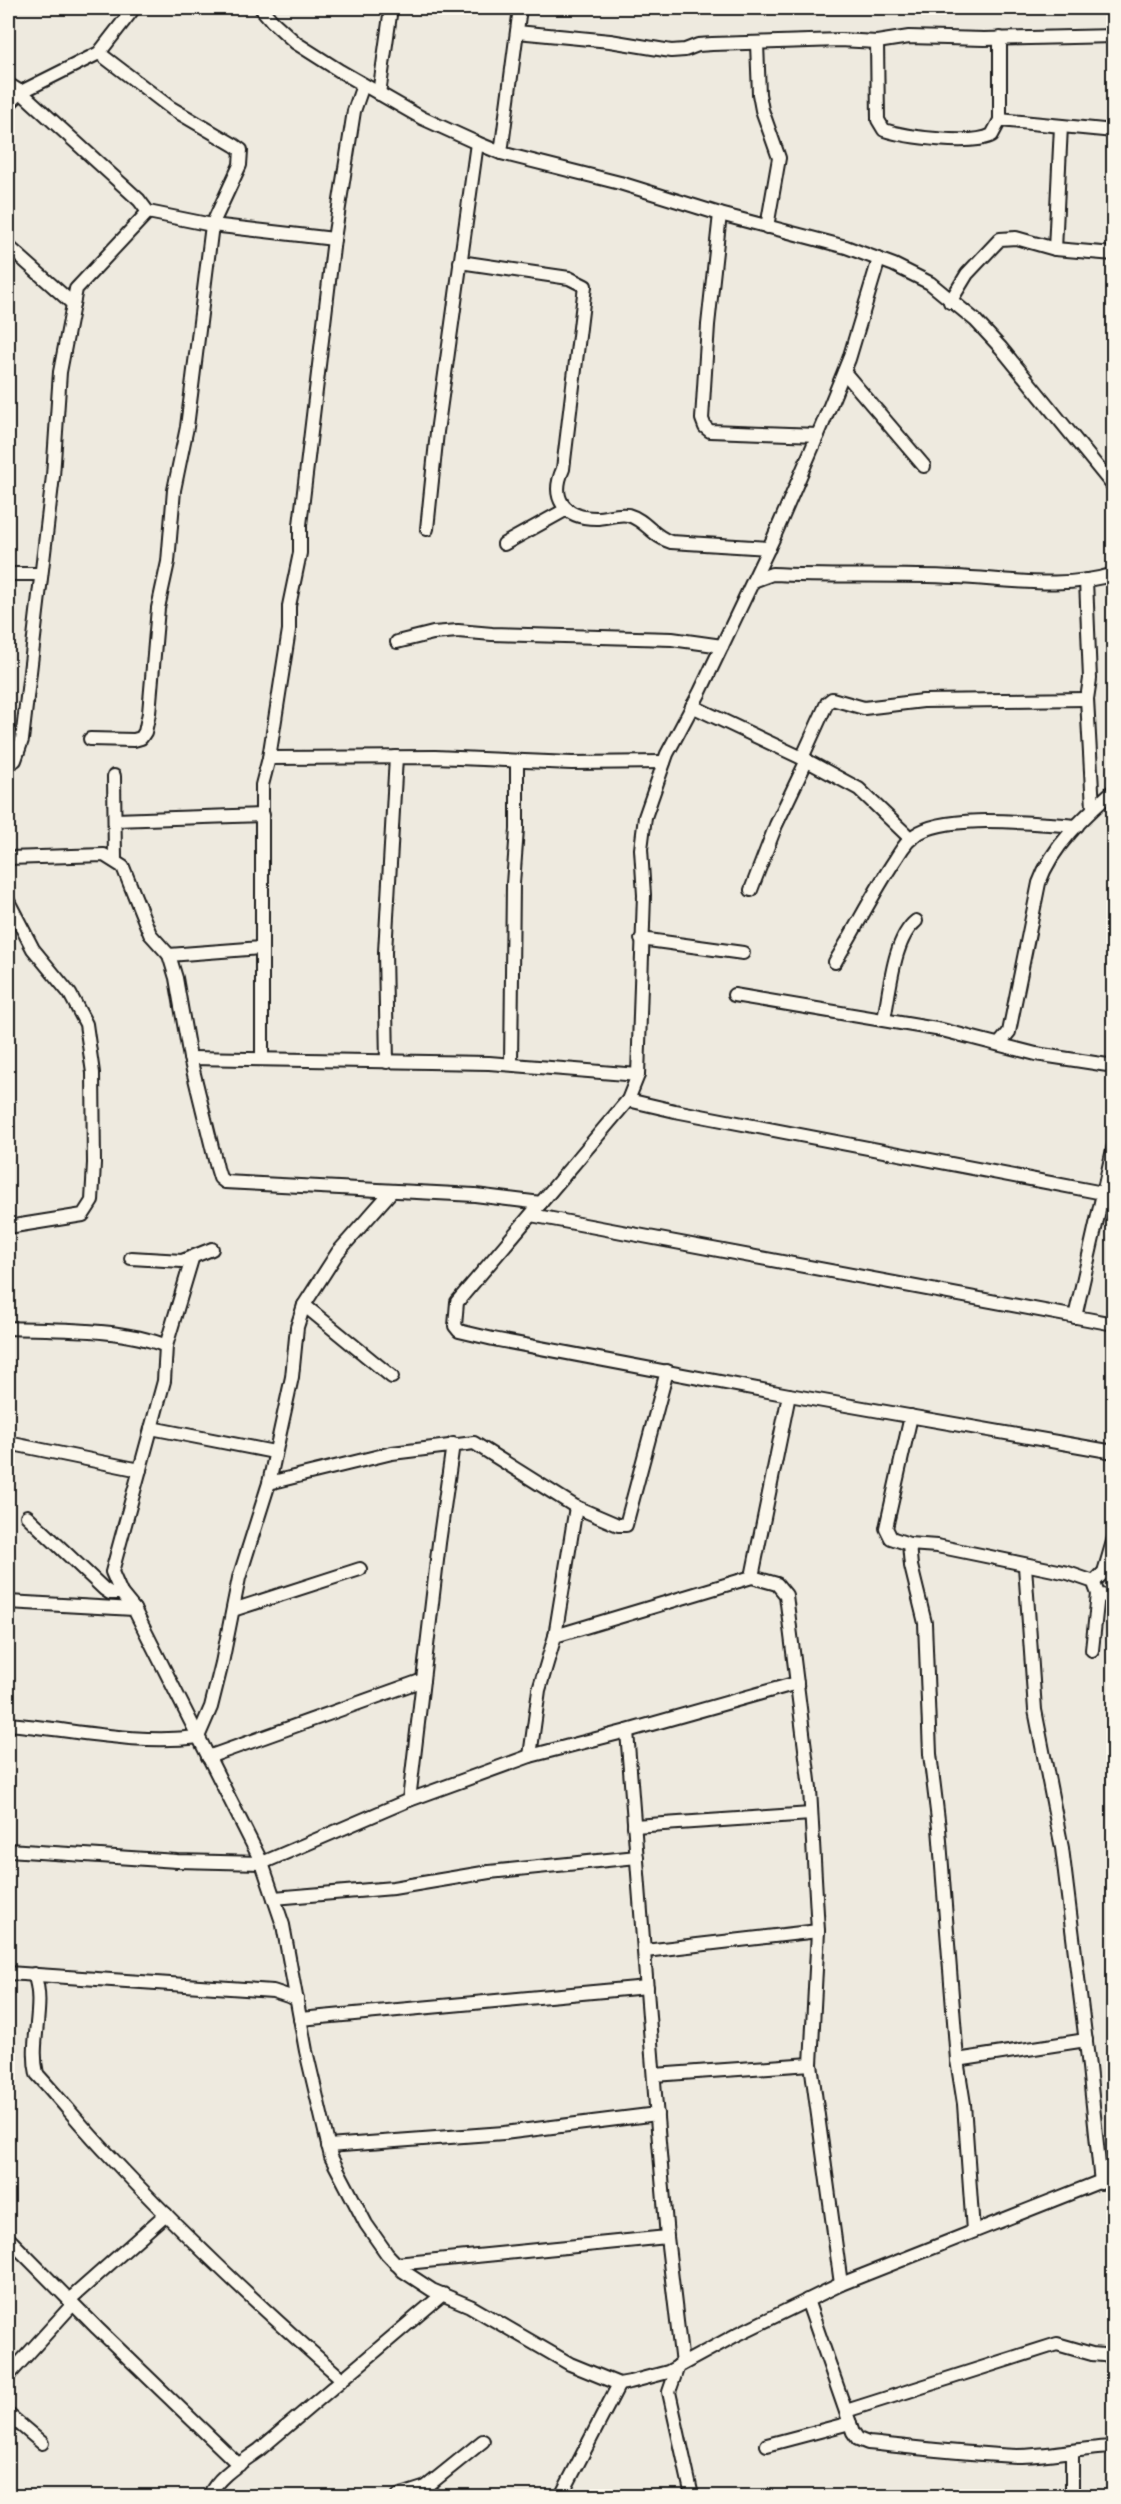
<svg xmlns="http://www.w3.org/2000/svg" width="1121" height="2504" viewBox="0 0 1121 2504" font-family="Caveat,sans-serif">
<rect width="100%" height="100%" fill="#eeeadf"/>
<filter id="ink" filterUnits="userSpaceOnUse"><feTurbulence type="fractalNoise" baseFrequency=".0167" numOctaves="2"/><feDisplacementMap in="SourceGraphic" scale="12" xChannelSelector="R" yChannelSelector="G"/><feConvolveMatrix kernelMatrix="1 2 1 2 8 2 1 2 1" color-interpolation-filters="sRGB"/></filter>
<g filter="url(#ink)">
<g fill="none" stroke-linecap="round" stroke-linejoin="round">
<defs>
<g id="minor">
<polyline points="261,8 272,21 296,43 340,71 422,118 477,143 501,153 620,183 720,214 846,247 894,265 930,283 975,320 1001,348 1114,487"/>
<polyline points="517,32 610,41 671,51 685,50 698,45 712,44 840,40 877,42 909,37 984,39 1114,36"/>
<path d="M877,42L878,120L884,130C906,137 972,146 992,135L1000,120V38"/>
<polyline points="757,44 759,94 762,110 779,158 767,227"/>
<polyline points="8,84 21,92 139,200 148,212 212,225 334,239"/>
<polyline points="379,94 391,8"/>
<polyline points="8,105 21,92 99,53 134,8"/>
<polyline points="1000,120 1114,131"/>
<polyline points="501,153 520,8"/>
<polyline points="720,214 708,325 702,419 705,427 710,431 818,435"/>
<polyline points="8,246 73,304"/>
<polyline points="1055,249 1061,126"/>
<polyline points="879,259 849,359 823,423 773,539 700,692 667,754 645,817 641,849 644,895 638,1075 628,1100 457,1302 455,1326 459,1331 493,1339 789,1395 1114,1452"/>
<path d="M460,262L569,278L585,286L563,469C550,498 564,518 596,518C606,518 617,513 628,515C646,520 653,537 671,542L769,548"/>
<polyline points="950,302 967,274 1000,239 1016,238 1055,249 1114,254"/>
<polyline points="844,372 924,466"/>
<polyline points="427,529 437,432 477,143"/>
<polyline points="504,544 567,509"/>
<polyline points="8,574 40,574"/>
<polyline points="1086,580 1090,679 1087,699 1093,808"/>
<path d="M753,581L772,574C833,577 894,574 955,577C1006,579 1064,590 1114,574"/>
<polyline points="397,642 433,633 458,631 492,634 672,639 722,646"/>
<polyline points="692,706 802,758 859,789 911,839"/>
<polyline points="90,739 134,740 141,738 145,732 149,713 158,608 168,562 174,490 187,427 212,225 240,165 241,150 234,145 171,108 99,53"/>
<polyline points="269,758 435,757 572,763 664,762"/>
<polyline points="802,758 827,703 832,699 864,708 923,701 1087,699"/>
<polyline points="8,765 15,760 22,740 53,476 60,372 76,289 148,212"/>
<polyline points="114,776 115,860"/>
<polyline points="115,820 263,815"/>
<polyline points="8,858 104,855 123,867 150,934 169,955 176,978 190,1058 217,1168 220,1178 225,1182 475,1195 541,1203"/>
<polyline points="751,890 776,825 807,760"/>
<polyline points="8,901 33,949 70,994 86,1024 93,1073 94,1163 92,1201 83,1215 8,1227"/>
<polyline points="641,939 743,953"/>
<polyline points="169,955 261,948"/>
<path d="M835,962C856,928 873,893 895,860C901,851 906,841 915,835C948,812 1037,824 1077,826"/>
<polyline points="734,995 942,1030 1036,1054 1114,1066"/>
<path d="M884,1019C890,991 893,939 916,921"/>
<path d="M999,1044L1009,1032L1039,883C1052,846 1085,816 1114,790"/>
<polyline points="190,1058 489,1063 638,1075"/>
<polyline points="262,1059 262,785 269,758 289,630 289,606 300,553 300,525 334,239 354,111 363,85"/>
<polyline points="387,1062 385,952 396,757"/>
<polyline points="511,1064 513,884 517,829 517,761"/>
<polyline points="628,1100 675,1111 1103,1193"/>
<polyline points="531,1215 1114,1324"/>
<polyline points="131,1258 182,1261 212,1249"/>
<polyline points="192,1259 166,1346 164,1381 112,1572 121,1593 134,1609 262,1863 283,1925 306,2051 331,2157 366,2224 387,2254 403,2271 432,2290 470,2306 570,2364 619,2384 630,2382 668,2372 736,2335 841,2284 1114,2176"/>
<polyline points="304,1305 392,1377"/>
<polyline points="1075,1317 1114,1145"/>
<path d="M8,1328C55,1330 123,1328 166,1346"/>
<polyline points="911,1416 886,1528 891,1538 909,1544 911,1566 925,1623 930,1754 939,1828 957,2060 964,2104 973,2231"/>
<polyline points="151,1428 274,1452"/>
<polyline points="8,1443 140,1470"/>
<polyline points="269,1483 392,1453 474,1443 576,1507 618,1525 626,1525 667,1371"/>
<polyline points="27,1516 104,1589 110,1593 121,1593"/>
<polyline points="909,1544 937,1546 1068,1573 1094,1582"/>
<polyline points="1025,1566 1035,1710 1062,1848 1089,2067 1101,2183"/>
<polyline points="752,1577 789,1395"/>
<polyline points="1094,1582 1104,1572 1114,1538"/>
<polyline points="1095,1586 1098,1594 1114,1598"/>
<polyline points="8,1602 134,1609"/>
<polyline points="233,1610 360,1569"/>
<polyline points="555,1636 752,1577 777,1584 786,1595 810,1789 816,1896 818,1931 811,2064 841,2284"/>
<polyline points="1092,1650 1098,1594"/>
<path d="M8,1724C71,1729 135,1745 198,1737L211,1707L222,1663L239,1578L269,1483L292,1377L297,1327L304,1305L338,1252L391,1192"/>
<polyline points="627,1731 655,2094 667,2237 682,2364"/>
<polyline points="530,1756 539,1690 555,1636 576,1507"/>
<polyline points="208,1757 423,1680"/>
<polyline points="409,1800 439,1543 453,1444"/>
<polyline points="634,1826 811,1814"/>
<polyline points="8,1850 177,1861 262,1863 409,1800 530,1756 627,1731 797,1683"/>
<polyline points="274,1898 393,1888 489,1872 637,1857"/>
<polyline points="645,1951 818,1931"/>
<polyline points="8,1973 273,1991 297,1999"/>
<path d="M34,1974C46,2006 29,2041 37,2074C61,2100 83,2128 107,2153C181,2233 260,2307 342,2379"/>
<polyline points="300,2019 647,1987"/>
<polyline points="957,2060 1086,2040"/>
<polyline points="654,2075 811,2064"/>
<polyline points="328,2146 504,2133 657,2114"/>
<polyline points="8,2238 97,2328 239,2465"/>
<polyline points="396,2264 667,2237"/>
<polyline points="69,2300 166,2214"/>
<path d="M807,2300L853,2432L858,2439L868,2443C918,2448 967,2454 1017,2456C1049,2456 1081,2448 1114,2447"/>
<polyline points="678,2366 669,2392 692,2496"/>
<polyline points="8,2376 73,2304"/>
<polyline points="846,2411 1057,2344 1092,2354 1114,2356"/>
<polyline points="8,2414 42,2443"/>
<polyline points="767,2445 850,2423"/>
<polyline points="1072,2451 1072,2496"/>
<path d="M209,2496C218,2476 241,2463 259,2450L443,2294"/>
<polyline points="398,2496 426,2487 483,2441"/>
<polyline points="561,2496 619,2384"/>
</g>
</defs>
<!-- minor casing -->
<use href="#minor" stroke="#1c1c1c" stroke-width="16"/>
<!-- minor -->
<use href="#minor" stroke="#fbf7ec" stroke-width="12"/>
</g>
</g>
<!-- margin -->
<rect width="1121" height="2504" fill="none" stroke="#fbf7ec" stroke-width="30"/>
<rect x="15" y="15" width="1091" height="2474" fill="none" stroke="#1c1c1c" stroke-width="2" filter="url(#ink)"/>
</svg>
